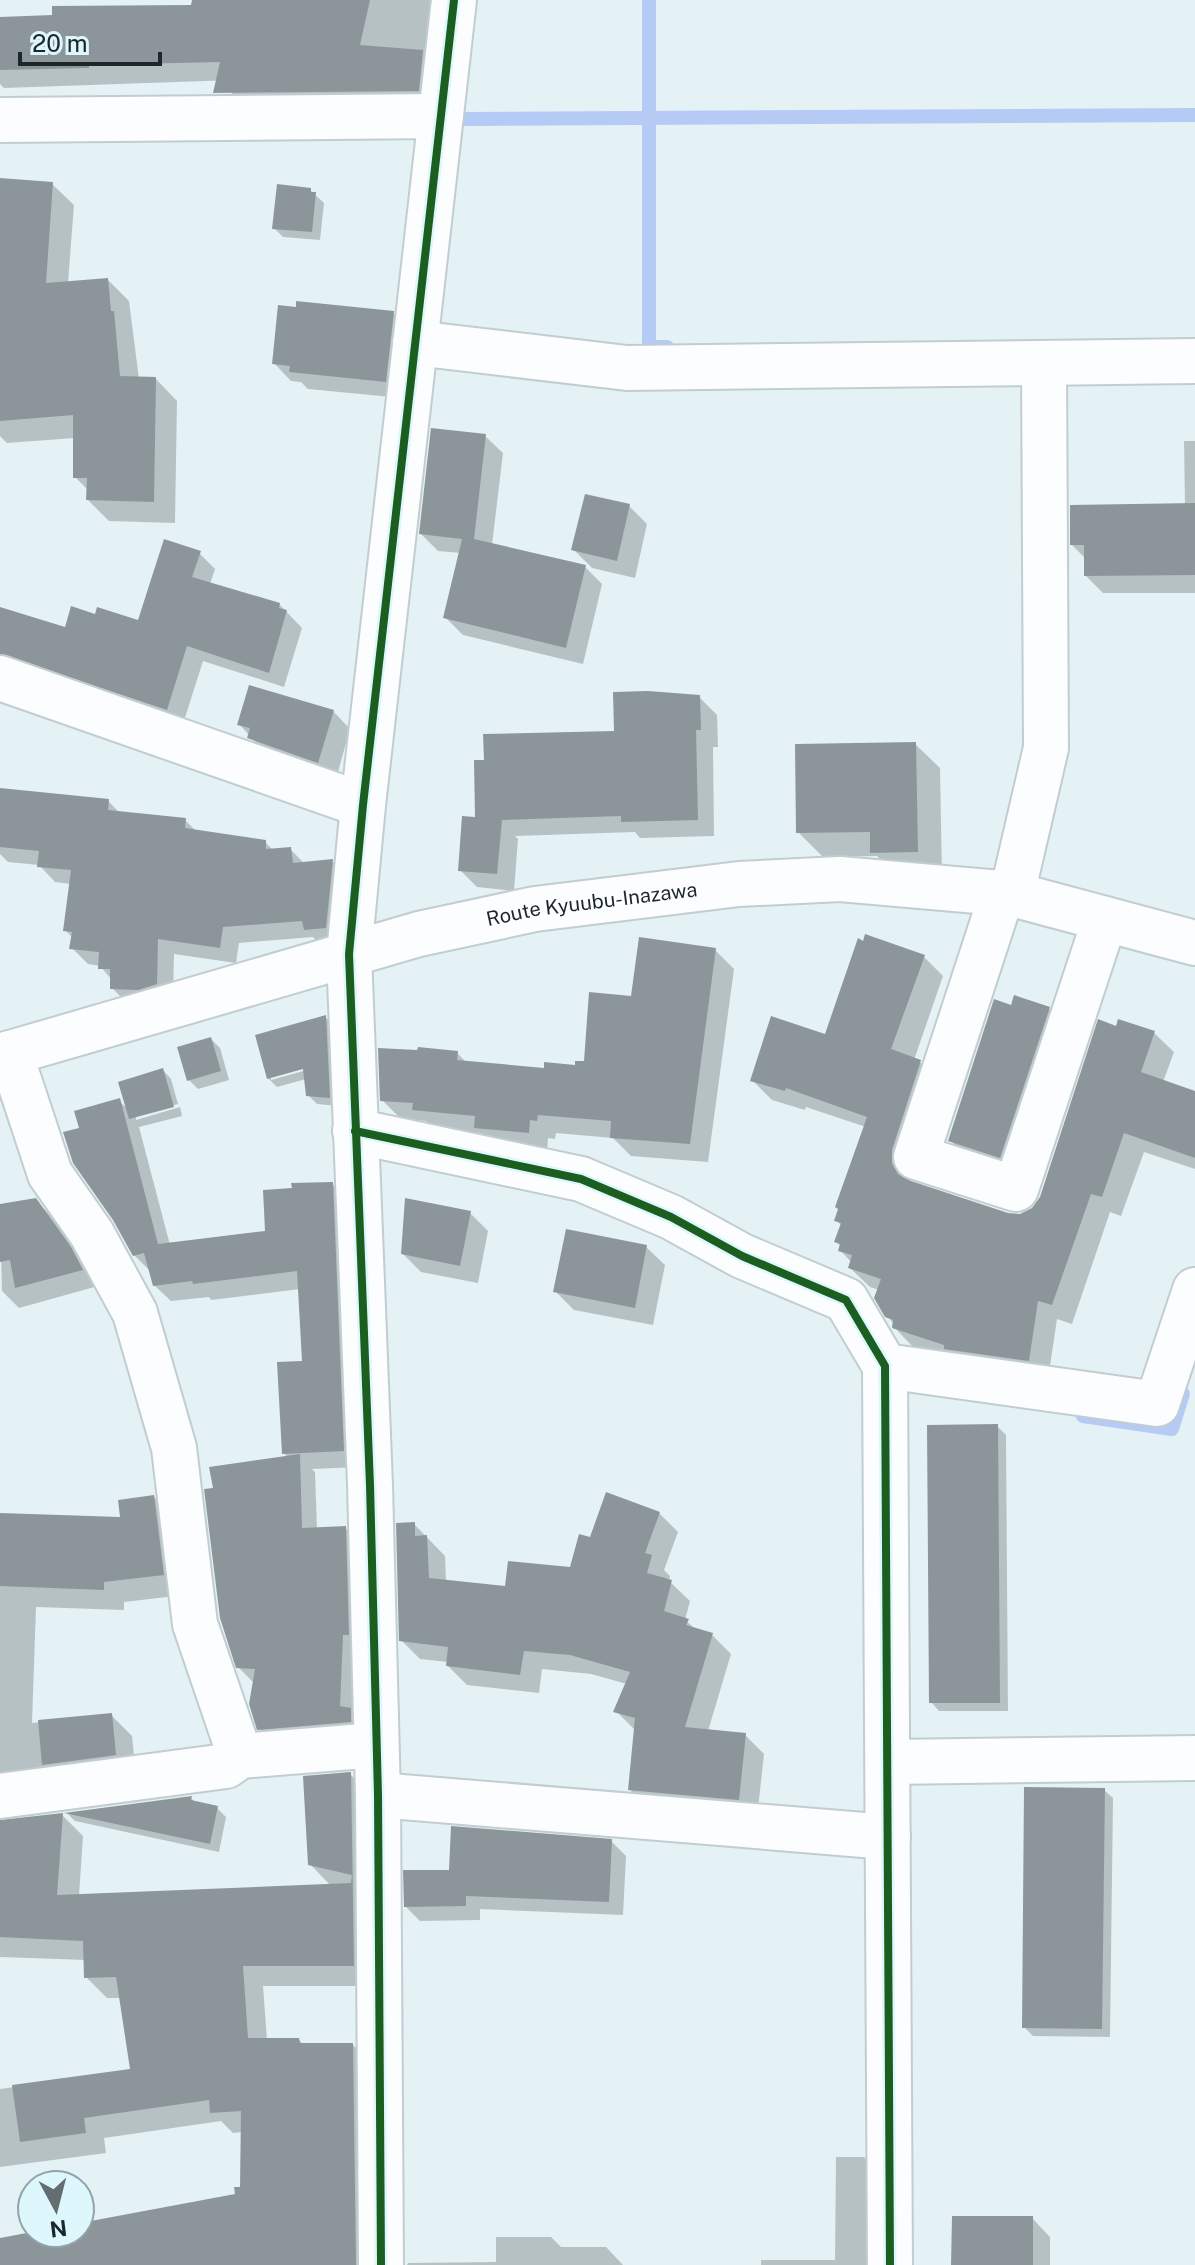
<svg xmlns="http://www.w3.org/2000/svg" width="1195" height="2265" viewBox="0 0 1195 2265" font-family="'Public Sans',sans-serif">
<rect width="100%" height="100%" fill="#e4f2f6"/>
<!-- shadow -->
<g fill="#0003" fill-rule="evenodd">
<polygon points="253,0 441,0 434,107 247,109 231,92 234,80 4,88 0,84 0,19 220,11"/>
<polygon points="0,180 52,184 74,205 68,283 108,280 129,301 139,379 156,379 177,401 175,523 109,521 88,500 88,490 75,477 75,438 7,443 0,436"/>
<polygon points="310,190 324,203 320,240 283,237 274,228"/>
<polygon points="393,313 410,330 402,398 308,389 301,382 291,381 274,363"/>
<polygon points="485,436 503,453 492,545 585,567 602,584 583,664 463,635 445,617 461,553 438,551 421,534"/>
<polygon points="1184,441 1195,441 1195,593 1103,593 1086,576 1086,559 1072,545 1185,505"/>
<polygon points="629,506 647,524 635,578 592,568 573,549"/>
<polygon points="199,553 215,569 210,584 279,604 302,628 284,687 203,661 183,724 0,672 0,609 66,629 96,616 139,622"/>
<polygon points="699,697 717,715 718,747 713,747 714,836 640,838 635,832 515,836 518,839 514,891 477,887 460,870 477,819 616,733"/>
<polygon points="333,711 350,729 336,779 267,755 239,724"/>
<polygon points="915,744 940,768 942,876 897,877 877,856 823,857 798,832"/>
<polygon points="0,790 108,801 120,813 185,820 197,832 265,842 273,850 290,849 305,864 332,861 348,877 342,944 322,946 313,937 239,943 236,963 174,954 173,1000 128,1004 112,988 112,980 100,966 88,964 72,948 73,938 65,930 71,884 55,882 39,865 8,862 0,854"/>
<polygon points="715,950 734,969 708,1162 631,1156 613,1138 556,1133 555,1139 548,1138 547,1151 495,1146 481,1133 434,1129 426,1121 401,1119 382,1100 457,1053 467,1063 545,1070 586,1064 632,998"/>
<polygon points="924,957 943,976 914,1060 920,1062 940,1082 911,1170 910,1184 1008,1215 1021,1216 1033,1210 1042,1198 1117,1028 1154,1033 1174,1052 1163,1082 1195,1093 1195,1169 1144,1152 1121,1216 1110,1212 1072,1324 1057,1319 1048,1379 960,1362 913,1347 894,1327 894,1324 887,1316 879,1290 870,1287 850,1268 852,1263 840,1250 841,1247 836,1241 842,1226 836,1220 866,1127 806,1107 805,1110 772,1100 752,1080 826,1036"/>
<polygon points="1012,1007 1049,1009 1067,1027 1018,1175 968,1159 950,1140"/>
<path d="M326,1018L335,1026L338,1106L317,1104L308,1095L306,1079L277,1087L268,1078ZM312,1064L314,1068L271,1080V1076Z"/>
<polygon points="211,1039 220,1048 229,1080 198,1089 189,1080"/>
<polygon points="163,1070 171,1079 178,1104 136,1115 136,1120 180,1107 182,1116 139,1127 170,1245 267,1233 332,1184 349,1200 359,1467 312,1469 315,1472 317,1529 345,1528 361,1544 366,1726 275,1745 259,1728 254,1683 238,1667 288,1458 284,1453 304,1363 300,1289 211,1300 209,1297 171,1301 154,1285 151,1272 134,1255 81,1130 119,1101 128,1109"/>
<polygon points="35,1200 52,1217 98,1286 19,1308 2,1291 0,1206"/>
<polygon points="470,1213 488,1231 478,1283 421,1272 403,1254"/>
<polygon points="646,1247 665,1265 653,1325 574,1310 555,1291"/>
<polygon points="997,1426 1006,1435 1008,1711 939,1711 931,1702"/>
<polygon points="154,1497 175,1518 184,1595 124,1602 124,1610 36,1607 32,1723 111,1715 132,1736 136,1776 0,1804 0,1515 122,1519"/>
<polygon points="659,1513 678,1532 664,1570 670,1576 669,1581 690,1601 685,1620 698,1631 712,1635 731,1654 708,1731 745,1735 764,1754 757,1818 649,1809 630,1790 635,1730 616,1711 627,1684 591,1674 542,1669 539,1693 467,1685 448,1666 448,1662 420,1659 401,1640 414,1524 445,1556 446,1582 507,1588 572,1569 591,1540"/>
<polygon points="350,1774 371,1795 374,1986 263,1986 267,2040 299,2040 304,2045 353,2045 373,2066 376,2265 23,2265 80,2233 80,2225 237,2195 242,2189 242,2132 233,2133 221,2121 104,2138 106,2153 0,2167 0,2089 132,2070 121,1998 107,1998 86,1977 86,1960 0,1957 0,1822 62,1815 83,1836 79,1896 331,1886 310,1864"/>
<polygon points="1104,1790 1113,1798 1110,2037 1033,2036 1024,2027"/>
<polygon points="191,1798 196,1803 217,1808 226,1817 219,1852 75,1821 68,1814"/>
<polygon points="611,1841 626,1856 623,1915 480,1909 480,1920 420,1921 406,1907 451,1872"/>
<polygon points="836,2157 864,2157 879,2172 879,2265 761,2265 761,2260 835,2260"/>
<polygon points="1032,2218 1050,2237 1050,2265 954,2265"/>
<polygon points="496,2237 551,2237 561,2247 606,2247 623,2265 407,2265 408,2263 496,2262"/>
</g>
<g fill="none" stroke-linecap="round" stroke-linejoin="round">
<!-- stream -->
<g stroke="#b6caf6" stroke-width="14">
<polyline points="649,0 649,347 667,347"/>
<polyline points="460,119 1195,115"/>
<polyline points="1083,1416 1172,1429 1183,1394"/>
</g>
</g>
<!-- building -->
<g fill="#8c969a">
<polygon points="192,0 370,0 360,45 423,50 419,91 213,93 220,62 89,65 89,68 0,70 0,17 52,15 52,6 191,5"/>
<polygon points="0,178 53,182 46,283 108,278 111,311 114,311 120,376 156,377 154,502 86,500 87,478 73,478 73,415 0,421"/>
<polygon points="277,184 311,188 311,192 316,192 312,232 272,229"/>
<polygon points="296,301 394,311 386,382 289,372 290,366 272,364 278,305 296,307"/>
<polygon points="431,428 486,434 474,539 586,565 566,648 443,618 462,539 419,534"/>
<polygon points="585,494 630,504 617,561 571,550"/>
<polygon points="1195,503 1195,575 1084,576 1084,545 1070,545 1070,505"/>
<polygon points="164,539 201,551 192,577 280,603 279,608 287,610 269,673 187,646 167,710 0,654 0,607 65,627 71,606 95,614 97,607 138,620"/>
<polygon points="249,685 334,710 318,763 247,738 250,728 237,725"/>
<polygon points="648,691 700,695 701,730 696,730 698,820 621,822 621,816 499,820 502,820 497,874 458,871 462,816 475,817 474,760 484,760 483,734 614,731 613,692"/>
<polygon points="916,742 918,852 870,853 870,832 796,833 795,744"/>
<polygon points="0,788 109,799 108,810 186,818 185,828 266,840 266,849 291,847 293,863 333,859 326,928 304,930 302,921 223,927 220,948 158,939 157,984 138,990 110,989 110,969 98,969 99,952 69,949 72,932 63,931 71,870 37,867 39,851 0,847"/>
<polygon points="865,934 925,955 891,1049 921,1060 892,1150 892,1163 898,1174 908,1180 1008,1213 1020,1214 1032,1208 1040,1197 1098,1019 1116,1026 1118,1019 1155,1031 1141,1072 1195,1091 1195,1158 1124,1133 1102,1197 1091,1194 1052,1305 1038,1301 1029,1361 944,1349 944,1345 892,1328 893,1320 885,1317 874,1298 881,1279 848,1268 852,1255 838,1251 840,1244 834,1242 841,1223 834,1221 838,1209 835,1207 867,1117 786,1088 785,1091 750,1081 771,1016 825,1034 858,938 863,941"/>
<polygon points="639,937 716,948 690,1144 610,1138 611,1121 538,1115 537,1121 530,1120 529,1133 474,1128 475,1116 412,1110 413,1103 380,1101 378,1048 417,1050 418,1047 458,1051 457,1060 544,1068 544,1062 575,1065 575,1061 584,1061 589,992 631,996"/>
<polygon points="1014,995 1050,1007 1000,1158 948,1141 994,999 1011,1005"/>
<polygon points="326,1015 330,1098 306,1096 303,1069 267,1079 255,1035"/>
<polygon points="211,1037 221,1071 187,1081 177,1047"/>
<polygon points="163,1068 174,1107 129,1119 118,1082"/>
<polygon points="120,1098 158,1244 265,1231 263,1190 292,1188 291,1183 333,1182 344,1451 282,1454 277,1362 302,1361 297,1271 193,1284 192,1281 153,1286 144,1253 133,1256 113,1220 73,1163 63,1132 79,1128 74,1111"/>
<polygon points="36,1198 71,1247 83,1270 15,1288 10,1260 0,1262 0,1204"/>
<polygon points="405,1198 471,1211 460,1266 401,1254"/>
<polygon points="566,1229 647,1245 635,1308 553,1292"/>
<polygon points="998,1424 1000,1703 929,1703 927,1425"/>
<polygon points="300,1454 302,1528 346,1526 349,1635 343,1635 340,1706 351,1708 351,1722 257,1730 249,1704 255,1669 236,1668 220,1618 204,1489 213,1488 209,1467"/>
<polygon points="606,1492 660,1512 645,1553 652,1555 647,1573 672,1580 664,1611 689,1619 686,1625 713,1633 685,1727 746,1733 739,1800 628,1790 635,1718 613,1712 630,1672 570,1655 524,1651 520,1675 446,1666 448,1647 399,1641 396,1523 415,1522 415,1536 427,1535 429,1578 505,1586 508,1561 570,1567 579,1534 590,1537"/>
<polygon points="154,1495 164,1575 104,1582 104,1590 0,1586 0,1513 120,1517 118,1500"/>
<polygon points="112,1713 116,1755 42,1765 38,1720"/>
<polygon points="351,1772 354,1966 243,1966 248,2038 299,2038 300,2043 353,2043 356,2265 0,2265 0,2238 32,2232 80,2233 80,2223 235,2194 234,2187 240,2187 241,2111 210,2113 209,2100 84,2118 86,2133 20,2142 12,2085 130,2069 116,1977 84,1978 83,1941 0,1937 0,1820 63,1813 57,1895 351,1883 352,1875 308,1865 303,1776"/>
<polygon points="1024,1787 1105,1788 1102,2029 1022,2028"/>
<polygon points="192,1796 191,1800 218,1806 210,1844 64,1813"/>
<polygon points="451,1826 612,1839 609,1902 466,1896 466,1906 404,1907 403,1870 449,1870"/>
<polygon points="952,2216 1033,2216 1033,2265 951,2265"/>
</g>
<g fill="none" stroke-linecap="round" stroke-linejoin="round">
<defs>
<g id="minor">
<polyline points="0,120 441,116"/>
<polyline points="415,343 627,368 1195,361"/>
<polyline points="0,678 363,805"/>
<polyline points="1002,894 916,1157 1016,1189 1105,919"/>
<polyline points="1012,894 1046,748 1044,363"/>
<polyline points="10,1053 50,1174 92,1234 135,1313 174,1448 195,1624 240,1756"/>
<polyline points="355,1131 581,1179 671,1217 742,1256 846,1300 885,1366 890,2265"/>
<polyline points="885,1366 1157,1404 1195,1290"/>
<polyline points="888,1762 1195,1758"/>
<polyline points="378,1795 888,1837"/>
<polyline points="0,1796 226,1766 240,1756 376,1745"/>
<polyline points="381,2265 378,1795 370,1485 349,954 363,805 454,0"/>
</g>
<g id="major">
<path id="s1" d="M0,1056L419,934L535,909L739,884L840,879L1012,894L1195,943"/>
</g>
</defs>
<!-- minor casing -->
<use href="#minor" stroke="#c2cdd0" stroke-width="48"/>
<!-- major casing -->
<use href="#major" stroke="#c2cdd0" stroke-width="48"/>
<!-- minor -->
<use href="#minor" stroke="#fbfdfe" stroke-width="44"/>
<!-- major -->
<use href="#major" stroke="#fbfdfe" stroke-width="44"/>
<defs>
<g id="cycleway">
<polyline points="355,1131 581,1179 671,1217 742,1256 846,1300 885,1366 890,2265"/>
<polyline points="381,2265 378,1795 370,1485 349,954 363,805 454,0"/>
</g>
</defs>
<!-- cycleway casing -->
<use href="#cycleway" stroke="#ddf7fd" stroke-width="13"/>
<!-- cycleway -->
<use href="#cycleway" stroke="#1b5e20" stroke-width="8"/>
</g>
<g text-anchor="middle" dominant-baseline="central" stroke-width="8" stroke-linejoin="round" paint-order="stroke">
<!-- street labels -->
<g font-size="20" fill="#1d272a" stroke="#ddf7fd">
<text stroke="none"><textPath href="#s1" startOffset="612">Route Kyuubu-Inazawa</textPath></text>
</g>
</g>
<!-- north arrow -->
<g transform="translate(56 2209) rotate(173)"><circle r="38" fill="#ddf7fd" stroke="#90a4a9" stroke-width="2"/>
<path d="M0-6L14 30L0 20L-14 30Z" fill="#636e71"/>
<text y="-12" font-size="22" font-weight="bold" text-anchor="middle" fill="#1d272a">N</text>
</g>
<!-- scale -->
<path d="M20 52v12h140v-12" fill="none" stroke="#1d272a" stroke-width="4"/>
<text x="32" y="52" font-size="24" fill="#1d272a" stroke="#ddf7fd" stroke-width="6" paint-order="stroke">20 m</text>
</svg>
